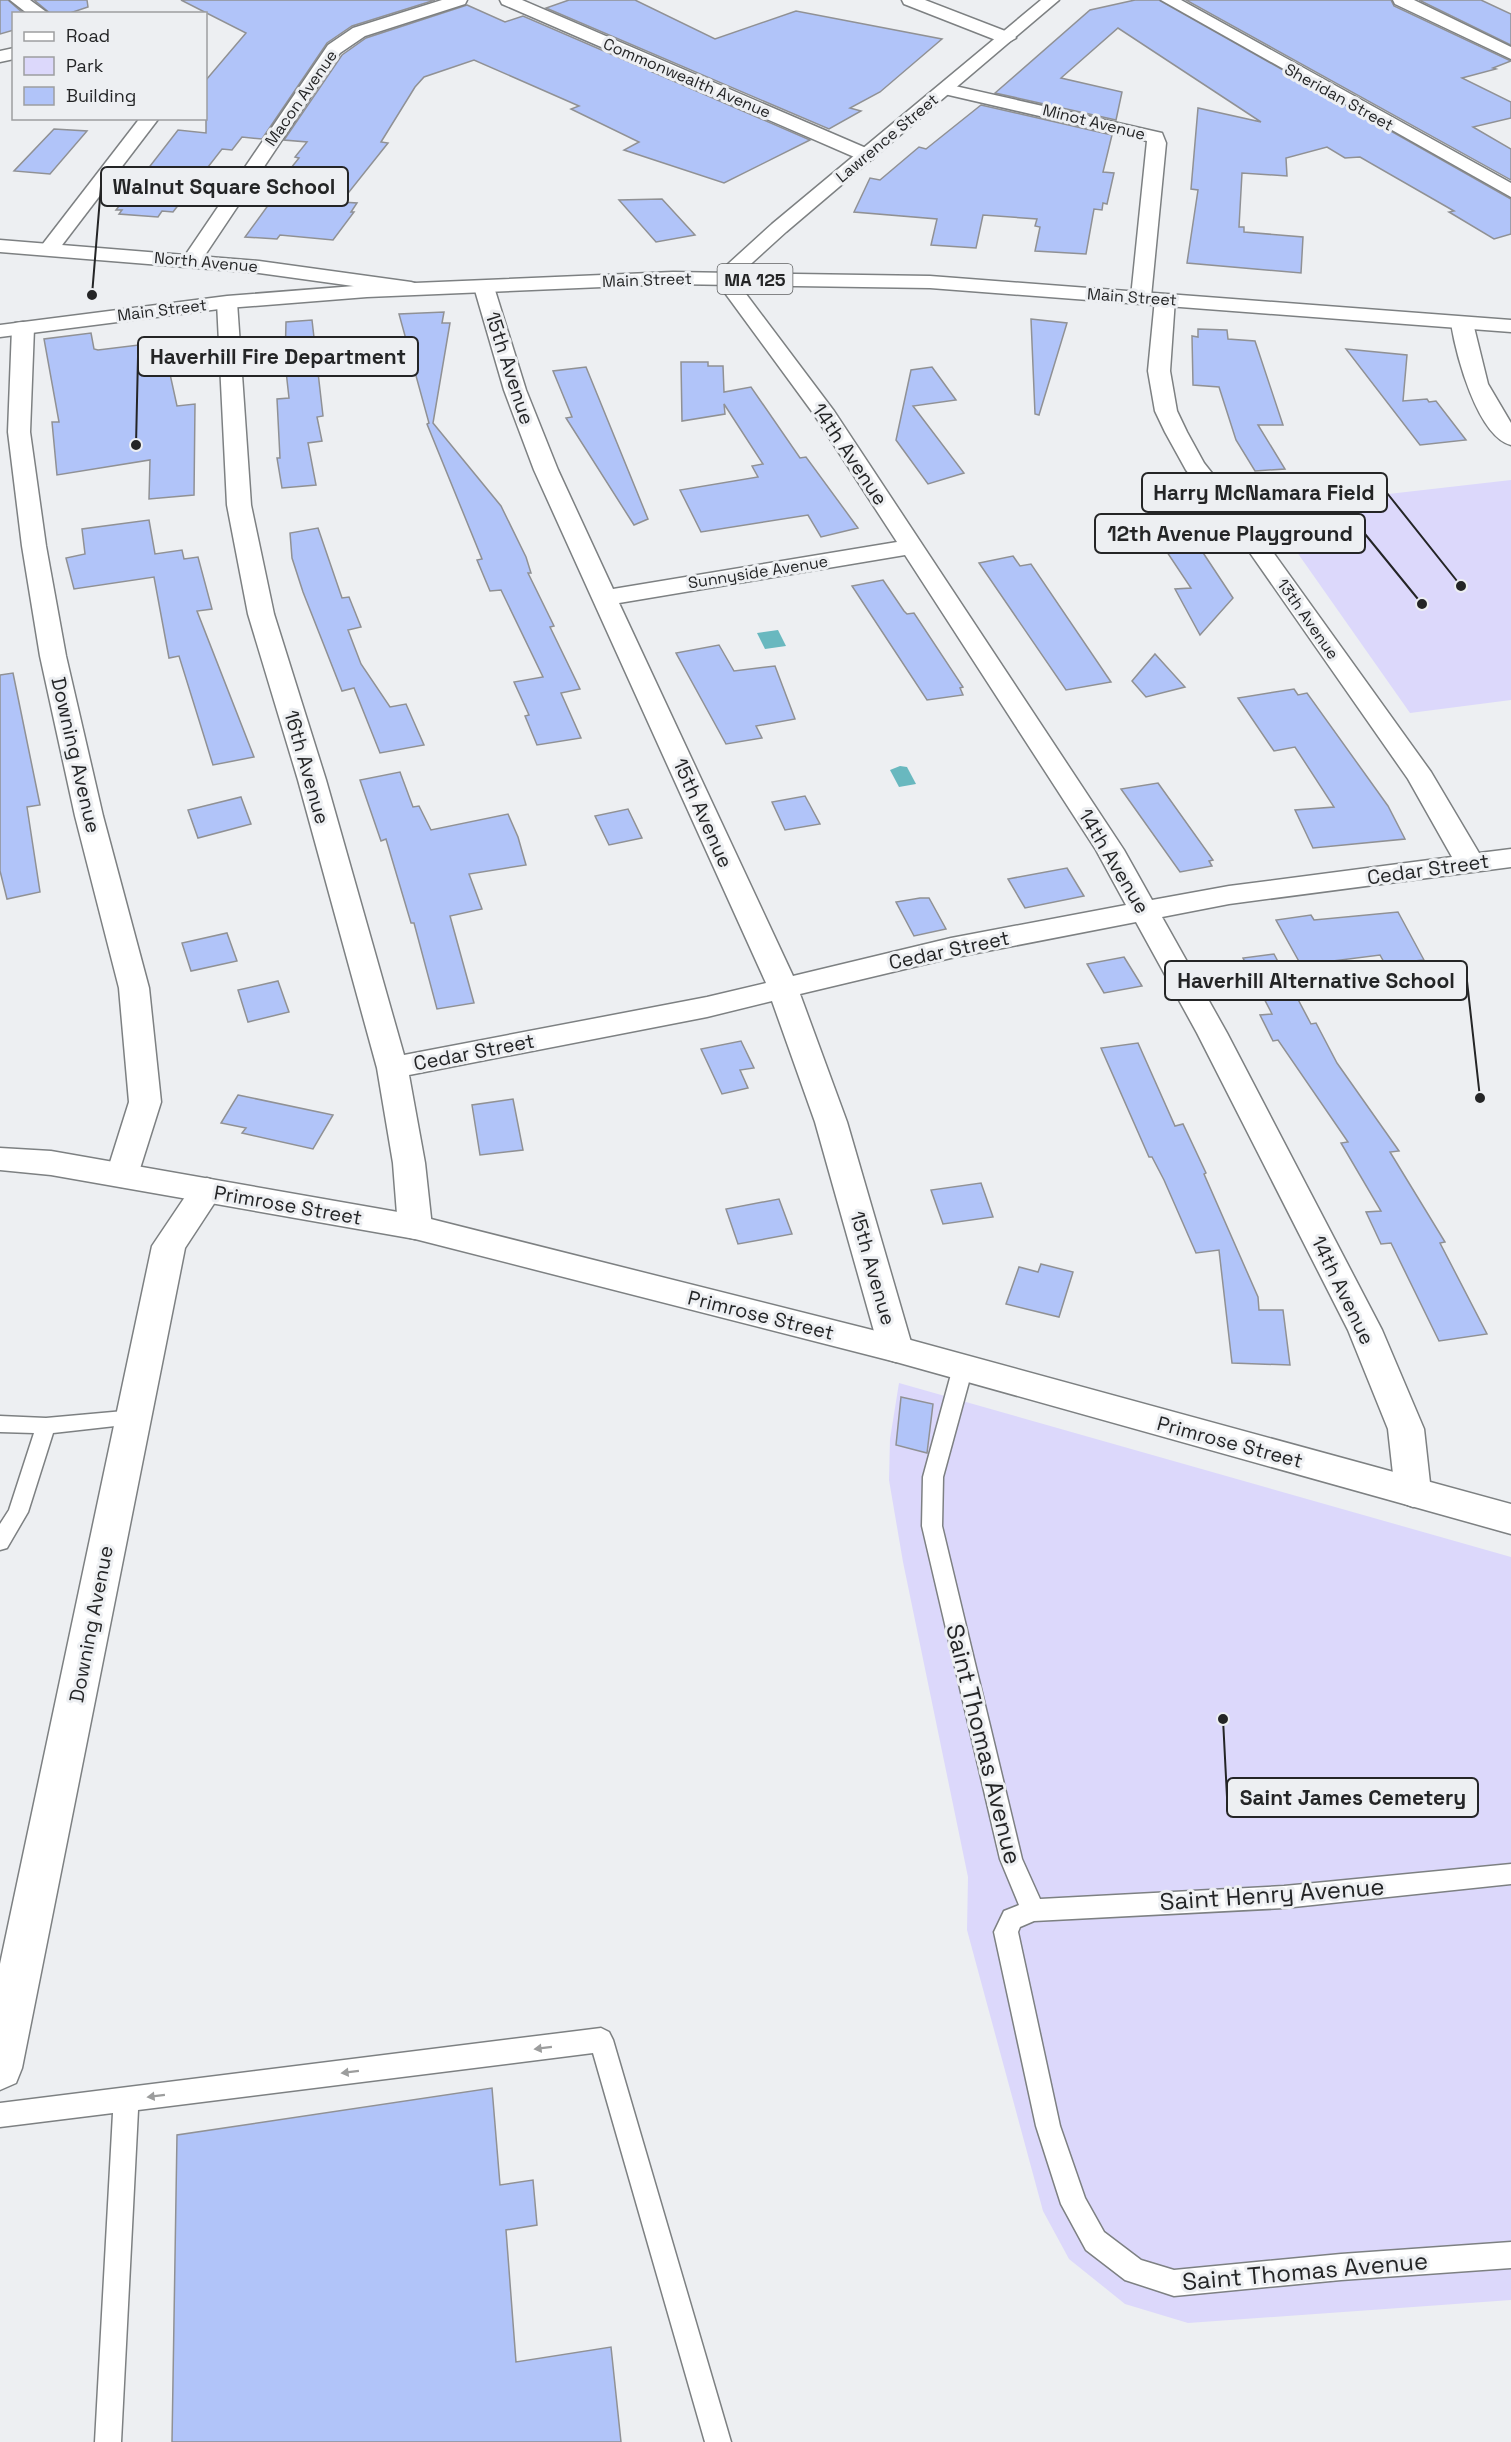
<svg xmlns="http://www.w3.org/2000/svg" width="1511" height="2442" viewBox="0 0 1511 2442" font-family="'Space Grotesk',sans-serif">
<rect width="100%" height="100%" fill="#edeff2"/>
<!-- green -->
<g fill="#dcd8fb">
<polygon points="1511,480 1511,700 1410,713 1266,508"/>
<polygon points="899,1383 1511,1557 1511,2300 1188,2323 1125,2304 1069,2259 1043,2211 967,1930 968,1877 903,1562 889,1480 890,1439"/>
</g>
<!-- water -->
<g fill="#69b8bf">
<polygon points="778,630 786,646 765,649 757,633"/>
<polygon points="900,766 907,767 916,784 899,787 890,770"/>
</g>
<!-- building -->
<g fill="#b1c4f9" stroke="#909194" stroke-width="1.5">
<polygon points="0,0 8,0 24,14 14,14 14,30 0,34"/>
<polygon points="34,0 87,0 88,7 67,14 51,14"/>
<polygon points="181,0 435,0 352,26 327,43 262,139 242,137 232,150 222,149 173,212 162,211 158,217 119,214 122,210 116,210 178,130 206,133 206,80 246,33"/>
<polygon points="569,0 635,0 715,39 796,11 942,39 880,92 850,108 861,111 829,129 546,8"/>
<polygon points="1135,0 1159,0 1511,199 1511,234 1494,239 1449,212 1454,211 1360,157 1345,158 1327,147 1286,158 1287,176 1242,173 1239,227 1244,227 1244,232 1303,237 1301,273 1187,263 1198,190 1191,189 1198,108 1261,122 1118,28 1061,78 1122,92 1116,120 995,93 1090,10"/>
<polygon points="1186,0 1391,0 1394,6 1511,61 1493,68 1496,69 1462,78 1511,102 1511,118 1473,127 1511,149 1511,180"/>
<polygon points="1419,0 1481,0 1511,14 1511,45"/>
<polygon points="467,5 505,22 523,16 810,140 724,183 624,150 639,142 571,109 579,106 474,60 424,77 415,87 381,142 388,143 341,202 357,203 351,212 354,212 333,240 280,235 277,239 245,237 280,189 275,188 299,158 295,157 307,142 284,140 342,55 366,38"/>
<polygon points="981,105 1112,135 1103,172 1114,173 1107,204 1103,203 1102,210 1094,209 1086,254 1035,251 1040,227 1035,226 1037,219 983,215 976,248 931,245 937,219 854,212 870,178 880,180 919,147 926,149"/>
<polygon points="54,129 87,131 50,174 14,171"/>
<polygon points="662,199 695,235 656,242 619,200"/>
<polygon points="444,312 442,323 450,323 433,423 501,506 526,557 531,573 528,573 554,626 550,627 580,689 561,693 581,738 537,745 525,716 529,715 514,682 543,677 501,590 490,591 477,560 482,559 427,424 429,423 399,314"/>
<polygon points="1031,319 1067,323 1039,415 1035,414"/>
<polygon points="312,320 323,416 317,417 322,441 308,443 316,485 282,488 277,458 280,458 277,399 289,398 285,362 286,322"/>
<polygon points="1198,329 1227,330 1228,339 1255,341 1283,425 1258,425 1285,469 1255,471 1236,440 1219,387 1193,385 1192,336 1198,337"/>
<polygon points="91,333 94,349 98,350 163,342 177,406 195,404 194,495 149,499 150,460 57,475 52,422 59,422 44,339"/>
<polygon points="1346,349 1407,355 1403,401 1427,399 1429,402 1436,401 1466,440 1420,445"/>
<polygon points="681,362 708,362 708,366 723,366 724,392 751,387 800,458 806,457 858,528 821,537 808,515 701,532 680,490 758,477 752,466 763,464 724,404 725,414 682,421"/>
<polygon points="586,367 648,519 634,525 566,418 572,417 553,371"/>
<polygon points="932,367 956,400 913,406 964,473 928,484 896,440 911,370"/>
<polygon points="149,520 155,554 182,550 184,559 198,557 212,609 197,611 254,757 213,765 179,656 169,658 154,577 74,589 66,558 85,554 82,529"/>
<polygon points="1186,527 1233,598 1200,635 1175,589 1191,588 1153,531"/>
<polygon points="318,528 342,598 349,597 361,627 348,630 361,664 390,707 406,704 424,745 380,753 354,688 342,691 303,592 292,558 290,533"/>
<polygon points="1013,556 1020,566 1031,564 1111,682 1066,690 979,563"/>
<polygon points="883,580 904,611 907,614 914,613 963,687 960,688 963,695 927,700 852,586"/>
<polygon points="719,645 734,671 775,666 795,719 756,726 762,738 726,744 676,653"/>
<polygon points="1155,654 1185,687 1146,697 1132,681"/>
<polygon points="13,673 40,805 27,807 40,892 7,899 0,871 0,675"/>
<polygon points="1294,689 1298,695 1307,693 1388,806 1405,839 1313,848 1295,810 1334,807 1295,747 1274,751 1238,698"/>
<polygon points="400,772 413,807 419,806 431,830 508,814 518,837 526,865 469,874 482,909 450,916 474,1003 437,1009 414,923 411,923 386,839 381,841 360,780"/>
<polygon points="1158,783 1213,860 1209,861 1212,866 1180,872 1121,789"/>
<polygon points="805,796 820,824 785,830 772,802"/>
<polygon points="241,797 251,824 198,838 188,810"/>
<polygon points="628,809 642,838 609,845 595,816"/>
<polygon points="1067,868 1084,896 1025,908 1008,879"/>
<polygon points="920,898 929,898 946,929 914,936 896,902"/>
<polygon points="1398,912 1424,960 1385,964 1380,955 1301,965 1276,920 1311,915 1314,920"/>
<polygon points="227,933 237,961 191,971 182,943"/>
<polygon points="1274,954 1311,1024 1316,1023 1337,1063 1399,1151 1390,1152 1445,1242 1440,1243 1487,1334 1439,1341 1391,1243 1381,1244 1366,1212 1381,1211 1341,1143 1348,1142 1278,1040 1273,1041 1260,1015 1272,1014 1243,958"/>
<polygon points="1124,957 1142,986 1104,993 1087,964"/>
<polygon points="278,981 289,1012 248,1022 238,990"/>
<polygon points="741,1041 754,1068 740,1070 748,1088 722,1094 701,1049"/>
<polygon points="1138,1043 1175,1126 1183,1124 1206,1173 1204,1174 1258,1297 1259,1310 1283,1310 1290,1365 1232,1363 1219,1250 1196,1253 1164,1180 1152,1157 1149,1157 1101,1048"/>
<polygon points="238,1095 333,1115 313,1149 242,1133 246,1128 221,1123"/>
<polygon points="513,1099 523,1150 480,1155 472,1105"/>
<polygon points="981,1183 993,1217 943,1224 931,1190"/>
<polygon points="779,1199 792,1234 738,1244 726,1209"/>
<polygon points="1041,1264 1073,1272 1059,1317 1006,1304 1019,1267 1038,1272"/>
<polygon points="901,1397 933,1404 927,1453 896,1445"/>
<polygon points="492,2088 500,2185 533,2180 537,2225 506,2230 516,2362 611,2347 621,2442 172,2442 177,2135"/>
</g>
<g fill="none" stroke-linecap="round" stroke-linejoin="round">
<defs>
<g id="service">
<polygon points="963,1360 970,1362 973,1367 943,1477 942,1526 1022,1859 1040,1899 1284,1886 1511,1864 1511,1884 1284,1908 1034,1921 1020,1927 1018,1932 1060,2126 1085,2198 1104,2232 1141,2260 1174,2270 1341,2254 1511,2242 1511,2268 1341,2280 1174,2296 1125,2280 1086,2250 1061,2204 1036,2126 994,1932 1004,1911 1019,1905 1000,1859 922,1526 923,1477 953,1367 956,1362"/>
<polygon points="135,1410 142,1413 145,1418 142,1423 53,1433 28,1512 7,1548 0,1550 0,1524 9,1510 34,1433 0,1432 0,1416 46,1418"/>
<polygon points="601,2028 609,2032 613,2040 731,2442 705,2442 593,2053 138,2110 121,2442 95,2442 113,2113 0,2127 0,2103"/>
</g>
<g id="minor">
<polygon points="10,0 30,0 49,14 28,14"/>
<polygon points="442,0 467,0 465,4 365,36 340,53 199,264 185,264 182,260 328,45 353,28"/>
<polygon points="500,0 522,0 873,151 876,155 873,159 859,159 502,4"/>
<polygon points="902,0 925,0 1013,34 1016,38 1007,43 1001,42 904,4"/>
<polygon points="1161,0 1181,0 1511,183 1511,197"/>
<polygon points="1393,0 1414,0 1511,47 1511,59 1395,4"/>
<polygon points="14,48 14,59 0,62 0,51"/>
<polygon points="946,84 1162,133 1166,143 1151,297 1148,301 1134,301 1131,297 1147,141 940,93 937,89"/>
<polygon points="140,118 159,118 56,253 42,253 39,249 42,245"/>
<path d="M724,272L731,274L834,411L1124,850L1152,900L1229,886L1452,857L1408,779L1241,540L1186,470L1165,432L1155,411L1148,371L1155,299L1158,295H1172L1175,299L1170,371L1177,411L1187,432L1204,463L1257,530L1431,772L1479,853L1511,849V867L1229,904L1162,917L1227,1033L1382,1330L1424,1429L1431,1492L1426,1502L1413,1507L1400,1502L1395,1492L1388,1429L1348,1330L1197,1033L1136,922L951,958L800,994L847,1122L913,1349L908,1358L896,1362L884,1358L879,1349L815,1122L772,1001L707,1017L409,1075L425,1163L432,1227L427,1236L415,1239L403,1236L398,1227L393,1163L377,1068L298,780L248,614L227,505L217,302L220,298H234L237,302L251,505L274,614L326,780L404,1055L707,997L766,983L534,470L504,390L474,287L477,283H491L494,287L526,390L558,470L613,589L897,542L813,413L714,278L717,274ZM905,555L1096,850L1126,905L951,938L793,976L619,603Z"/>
<path d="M1462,317L1470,318L1473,323L1488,384L1511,423V445C1477,436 1456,354 1451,323L1454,318Z"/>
<polygon points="23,322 31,323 34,328 30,432 46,546 66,656 103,816 149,988 161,1102 138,1175 133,1183 122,1187 111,1183 106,1175 129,1102 119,988 75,816 40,656 22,546 8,432 12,328 15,323"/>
<polygon points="207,1178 219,1182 223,1190 185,1248 22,2068 16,2083 0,2090 0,1964 152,1246 195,1182"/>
</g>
<polygon id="tertiary" points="1041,0 1059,0 786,232 731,282 717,282 714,278 717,274 772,224"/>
<g id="secondary">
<polygon points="0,240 259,261 411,282 418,284 421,288 418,292 411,294 259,273 0,252"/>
<polygon points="0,1148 51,1151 415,1215 896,1336 1511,1504 1511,1534 896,1362 415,1239 51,1175 0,1170"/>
</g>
<polygon id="primary" points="673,272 930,276 1511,320 1511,332 930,288 673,284 367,297 227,308 0,337 0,325 227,296 367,285"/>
</defs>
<!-- service casing -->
<use href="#service" stroke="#7d8082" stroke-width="3"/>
<!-- minor casing -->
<use href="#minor" stroke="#7d8082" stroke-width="3"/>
<!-- tertiary casing -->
<use href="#tertiary" stroke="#7d8082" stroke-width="3"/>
<!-- secondary casing -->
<use href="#secondary" stroke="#7d8082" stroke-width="3"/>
<!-- primary casing -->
<use href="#primary" stroke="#7d8082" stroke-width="3"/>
<!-- service -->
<use href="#service" fill="#fff" fill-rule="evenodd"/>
<!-- minor -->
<use href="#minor" fill="#fff" fill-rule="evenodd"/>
<!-- tertiary -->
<use href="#tertiary" fill="#fff" fill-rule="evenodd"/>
<!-- secondary -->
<use href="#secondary" fill="#fff" fill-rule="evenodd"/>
<!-- primary -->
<use href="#primary" fill="#fff" fill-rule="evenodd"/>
</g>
<!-- one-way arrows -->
<defs><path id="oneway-solid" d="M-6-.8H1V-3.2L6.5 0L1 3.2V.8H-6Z" transform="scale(1.5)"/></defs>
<g fill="#9c9d9d">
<use href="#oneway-solid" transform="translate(543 2048) rotate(173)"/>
<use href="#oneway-solid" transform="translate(350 2072) rotate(173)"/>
<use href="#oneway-solid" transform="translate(156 2096) rotate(173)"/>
</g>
<g text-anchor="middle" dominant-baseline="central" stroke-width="6" stroke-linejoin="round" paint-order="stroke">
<!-- far-street labels -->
<g font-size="16" fill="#242526" stroke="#edeff2">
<text transform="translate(687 78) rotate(23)">Commonwealth Avenue</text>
<text transform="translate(1339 97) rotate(29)">Sheridan Street</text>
<text transform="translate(301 98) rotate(-55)">Macon Avenue</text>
<text transform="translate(1094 122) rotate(14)">Minot Avenue</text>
<text transform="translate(887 138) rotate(-40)">Lawrence Street</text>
<text transform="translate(206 262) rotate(5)">North Avenue</text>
<text transform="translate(647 280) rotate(-2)">Main Street</text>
<text transform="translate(1132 297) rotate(4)">Main Street</text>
<text transform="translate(162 310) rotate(-7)">Main Street</text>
<text transform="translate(758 572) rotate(-9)">Sunnyside Avenue</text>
<text transform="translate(1308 619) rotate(55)">13th Avenue</text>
</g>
<!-- shield labels -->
<rect fill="#edeff2" stroke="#606263" stroke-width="1.5" x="717.5" y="264" width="75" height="30" rx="4.5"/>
<g font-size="18" font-weight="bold" fill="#242526">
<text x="755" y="279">MA 125</text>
</g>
<!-- street labels -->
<g font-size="20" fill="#242526" stroke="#edeff2">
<text transform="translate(510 368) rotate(72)">15th Avenue</text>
<text transform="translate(850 454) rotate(56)">14th Avenue</text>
<text transform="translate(76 755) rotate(77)">Downing Avenue</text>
<text transform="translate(307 767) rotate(74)">16th Avenue</text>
<text transform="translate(703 813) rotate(66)">15th Avenue</text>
<text transform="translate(1114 861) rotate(59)">14th Avenue</text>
<text transform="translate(1428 869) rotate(-8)">Cedar Street</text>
<text transform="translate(949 950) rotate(-12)">Cedar Street</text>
<text transform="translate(474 1052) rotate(-11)">Cedar Street</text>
<text transform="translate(288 1205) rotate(10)">Primrose Street</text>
<text transform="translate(873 1268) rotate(74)">15th Avenue</text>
<text transform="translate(1343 1290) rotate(64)">14th Avenue</text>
<text transform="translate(761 1315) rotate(14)">Primrose Street</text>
<text transform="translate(1230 1442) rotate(15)">Primrose Street</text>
<text transform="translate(91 1624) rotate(-79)">Downing Avenue</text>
</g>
<!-- near-street labels -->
<g font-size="24" fill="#242526" stroke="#edeff2">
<text transform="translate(984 1744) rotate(76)">Saint Thomas Avenue</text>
<text transform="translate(1272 1894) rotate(-4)">Saint Henry Avenue</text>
<text transform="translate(1305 2271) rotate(-5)">Saint Thomas Avenue</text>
</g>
</g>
<!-- callouts -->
<path fill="none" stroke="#242526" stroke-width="2" d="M92 295L101 186M136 445L138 357M1461 586L1387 493M1422 604L1365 534M1480 1098L1467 981M1223 1719L1227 1797"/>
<g fill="#242526" stroke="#edeff2" stroke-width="2">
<circle cx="92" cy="295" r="6"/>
<circle cx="136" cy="445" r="6"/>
<circle cx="1461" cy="586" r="6"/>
<circle cx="1422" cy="604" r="6"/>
<circle cx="1480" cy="1098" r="6"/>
<circle cx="1223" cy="1719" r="6"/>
</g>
<g fill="#edeff2" stroke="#242526" stroke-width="2">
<rect x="101" y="167" width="247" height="39" rx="6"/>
<rect x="138" y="337" width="280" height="39" rx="6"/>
<rect x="1142" y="473" width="245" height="39" rx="6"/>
<rect x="1095" y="514" width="270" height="39" rx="6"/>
<rect x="1165" y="961" width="302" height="39" rx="6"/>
<rect x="1227" y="1778" width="251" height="39" rx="6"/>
</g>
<g font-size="21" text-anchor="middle" font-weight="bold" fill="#242526">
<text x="224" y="194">Walnut Square School</text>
<text x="278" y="364">Haverhill Fire Department</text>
<text x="1264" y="500">Harry McNamara Field</text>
<text x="1230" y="541">12th Avenue Playground</text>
<text x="1316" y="988">Haverhill Alternative School</text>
<text x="1353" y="1805">Saint James Cemetery</text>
</g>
<!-- legend -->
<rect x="12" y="12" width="195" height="108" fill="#edeff2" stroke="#9d9ea0" stroke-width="1.5"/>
<rect x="24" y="32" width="30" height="9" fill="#ffffff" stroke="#9d9ea0" stroke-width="1.5"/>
<text x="66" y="42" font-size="18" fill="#242526">Road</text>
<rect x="24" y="57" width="30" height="18" fill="#dcd8fb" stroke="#9d9ea0" stroke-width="1.5"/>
<text x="66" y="72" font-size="18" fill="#242526">Park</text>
<rect x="24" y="87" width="30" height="18" fill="#b1c4f9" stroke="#9d9ea0" stroke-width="1.5"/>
<text x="66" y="102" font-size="18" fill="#242526">Building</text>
</svg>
